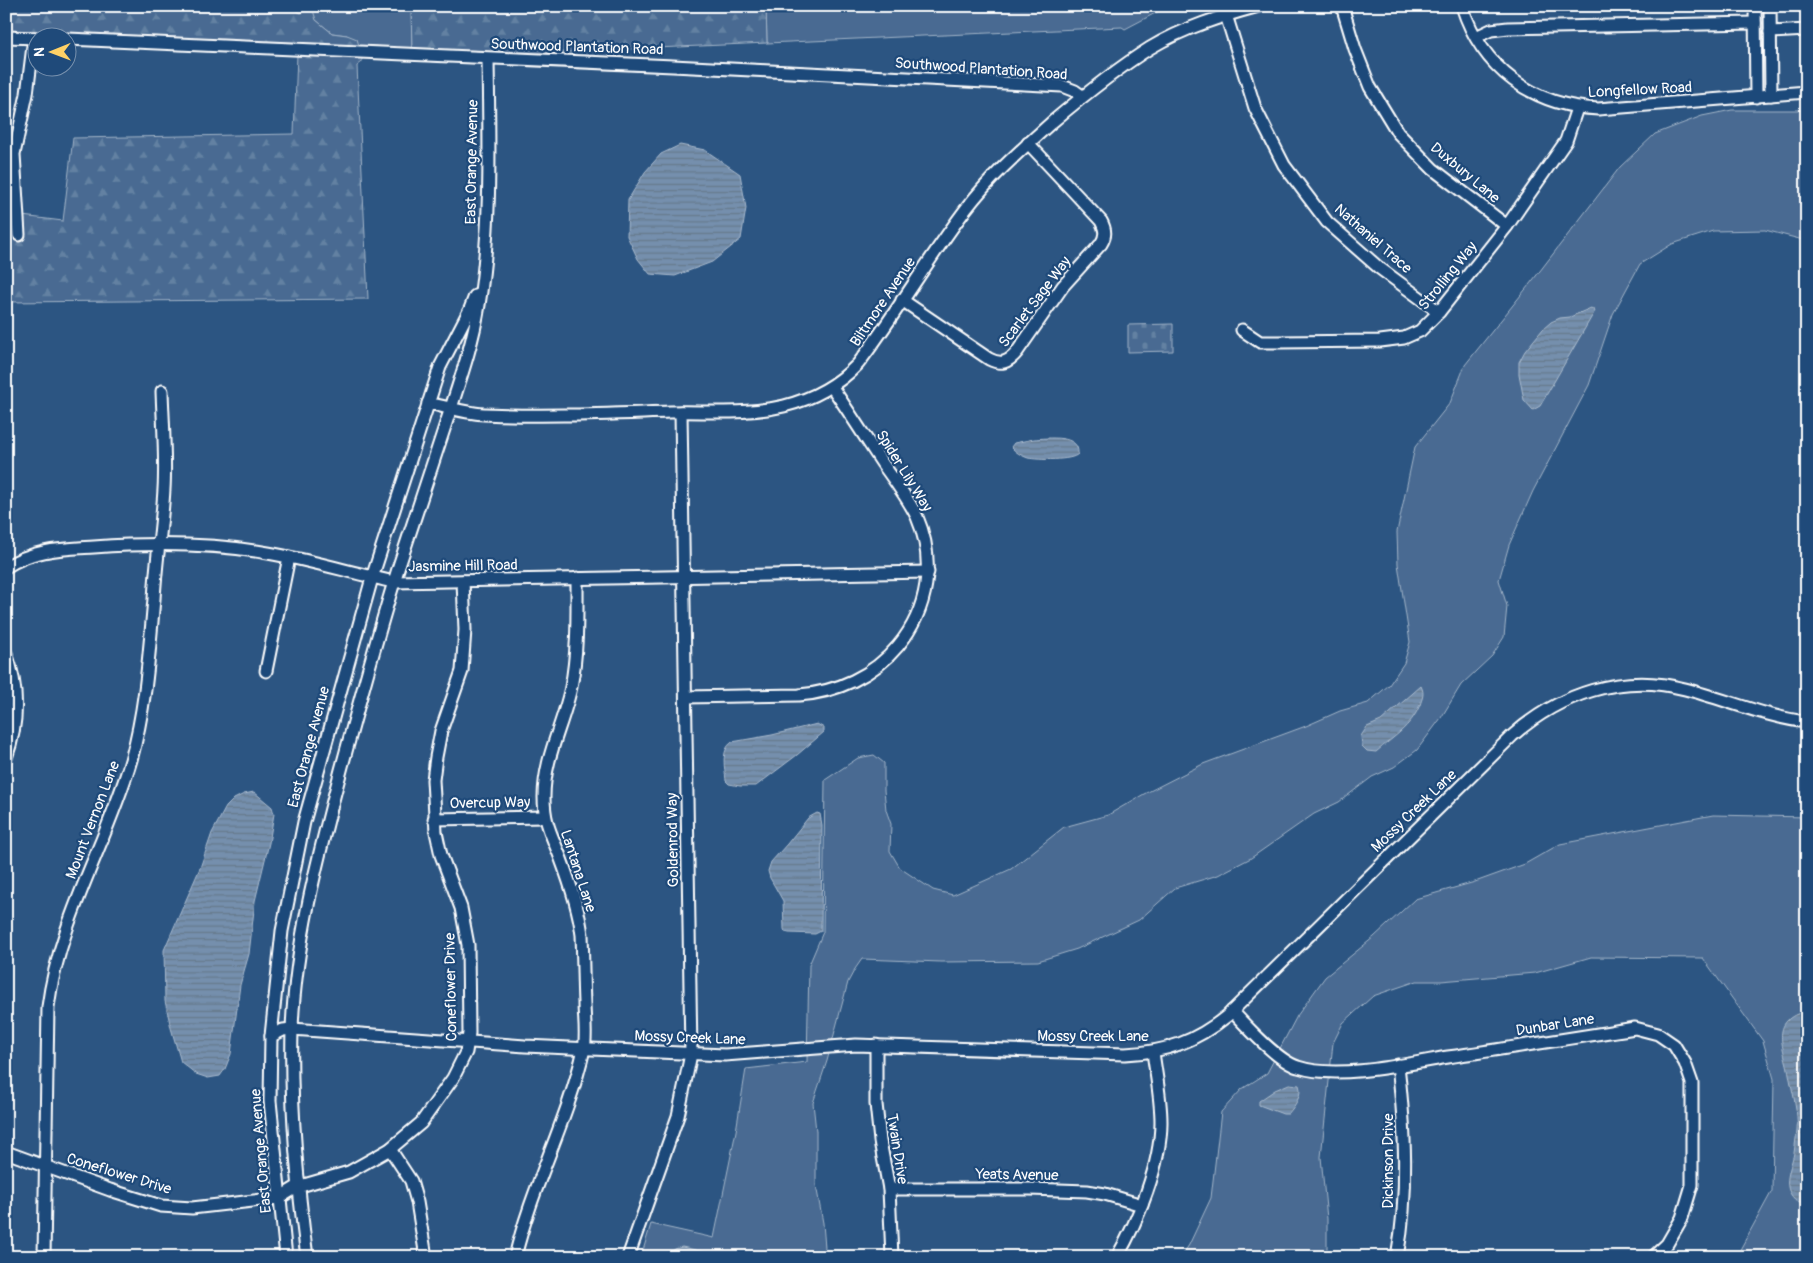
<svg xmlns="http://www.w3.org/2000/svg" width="1813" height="1263" viewBox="0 0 1813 1263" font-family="Pangolin,sans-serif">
<defs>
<pattern id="forest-firs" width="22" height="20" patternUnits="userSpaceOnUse" patternTransform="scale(1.25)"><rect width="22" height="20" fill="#486b92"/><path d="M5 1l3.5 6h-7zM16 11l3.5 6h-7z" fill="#6381a2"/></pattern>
<pattern id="cemetery-stones" width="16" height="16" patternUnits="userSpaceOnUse" patternTransform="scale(1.25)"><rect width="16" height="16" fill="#486b92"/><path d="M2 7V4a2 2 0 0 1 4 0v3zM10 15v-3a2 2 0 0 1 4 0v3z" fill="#6381a2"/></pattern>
<pattern id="water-rules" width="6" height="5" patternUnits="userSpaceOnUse" patternTransform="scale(1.25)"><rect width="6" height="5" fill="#748fad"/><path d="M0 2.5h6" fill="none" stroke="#66788b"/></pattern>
</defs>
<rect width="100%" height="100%" fill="#2c5582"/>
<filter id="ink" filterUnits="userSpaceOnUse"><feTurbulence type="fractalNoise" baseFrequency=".02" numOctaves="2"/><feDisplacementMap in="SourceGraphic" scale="10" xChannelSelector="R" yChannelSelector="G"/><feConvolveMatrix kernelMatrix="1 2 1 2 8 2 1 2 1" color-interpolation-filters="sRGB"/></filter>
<g filter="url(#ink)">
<!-- green -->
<g fill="#486b92" stroke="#a4b5c8">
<polygon points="286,6 411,6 412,51 360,49 347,35 332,33 316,20"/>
<polygon points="766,6 1163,6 1163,9 1125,29 1122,27 767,43"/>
<polygon points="1732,110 1807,110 1807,241 1765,230 1713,231 1672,244 1640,264 1613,314 1589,385 1533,491 1509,545 1499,580 1507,606 1504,637 1492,656 1461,685 1441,718 1417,750 1394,767 1372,777 1339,802 1314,814 1251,858 1218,875 1175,888 1139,920 1077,949 1038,961 941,962 862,959 855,969 848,982 827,1061 813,1103 816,1131 816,1185 823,1223 825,1248 821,1257 641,1257 651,1224 714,1238 736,1131 746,1069 807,1062 809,965 823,932 825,780 858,758 874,755 884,763 884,790 886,810 891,824 890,851 900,868 933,890 953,895 1011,869 1064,827 1108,815 1144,794 1203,764 1306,726 1340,711 1368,703 1389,685 1404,663 1410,642 1398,564 1397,532 1415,447 1450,403 1465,365 1533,280 1620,167 1655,134 1702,116"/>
<polygon points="1713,815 1807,817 1807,1257 1736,1257 1772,1191 1774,1079 1763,1041 1703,958 1591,957 1535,973 1441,981 1417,981 1373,996 1343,1023 1333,1043 1321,1157 1327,1219 1327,1257 1181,1257 1189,1245 1211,1198 1221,1112 1242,1089 1267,1073 1297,1016 1325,977 1374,937 1415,899 1475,882 1525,864 1560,844"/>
</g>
<!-- forest -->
<g fill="url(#forest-firs)" stroke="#a4b5c8">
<polygon points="6,6 286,6 301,13 312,7 316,20 332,33 347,35 357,39 360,49 6,33"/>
<polygon points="411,6 766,6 767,43 501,55 412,51"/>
<polygon points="297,54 362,57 362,62 357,66 368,299 6,302 6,109 19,110 8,214 13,215 15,239 24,238 22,216 63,221 73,138 294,134"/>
</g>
<!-- cemetery -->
<polygon fill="url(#cemetery-stones)" stroke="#a4b5c8" points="1173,324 1173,351 1128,352 1128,325"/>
<!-- water -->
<g fill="url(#water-rules)" stroke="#acbcce">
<polygon points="680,145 705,150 740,174 746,208 741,239 712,262 675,276 650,274 638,259 627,236 628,200 645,172 661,154"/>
<polygon points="1591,308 1595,311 1540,406 1533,410 1524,400 1519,374 1519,362 1525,351 1543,329 1551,322 1560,318 1570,317"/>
<path d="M1034,439C1048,438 1080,434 1078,454C1072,461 1038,460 1028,458C1022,456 1015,452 1011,447L1014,443Z"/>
<path d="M1421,686C1425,694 1422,698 1420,705C1411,727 1393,737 1376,752L1367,751L1362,746L1361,736L1367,727L1381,721Z"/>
<path d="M817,724L824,728V732L797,755L756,786H740L729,784L726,781C725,768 720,751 732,742L772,735Z"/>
<polygon points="254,792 272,807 274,814 269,843 255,901 249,954 240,985 231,1054 225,1069 220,1076 208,1078 196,1074 181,1062 171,1028 165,1001 164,950 200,868 212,833 226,807 234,799 244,794"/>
<polygon points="817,813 820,814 822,825 821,931 815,934 789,933 785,932 784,929 783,901 770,878 768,871 771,862 787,844 808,818"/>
<path d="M1807,1011V1202H1798C1780,1188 1790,1172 1794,1153C1795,1146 1796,1138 1797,1131C1799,1112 1792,1092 1789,1074C1785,1049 1767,1020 1807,1011Z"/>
<path d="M1289,1084L1299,1085C1303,1095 1294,1107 1288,1114H1283L1259,1105V1101L1275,1090Z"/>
<polygon points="682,1247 713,1254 716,1257 664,1257 675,1249"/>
</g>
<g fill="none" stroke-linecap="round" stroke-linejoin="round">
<defs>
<g id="minor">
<polyline points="1342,6 1355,49 1370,87 1398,133 1433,169 1507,226"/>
<path d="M1462,6C1482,69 1533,106 1598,109L1807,92"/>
<polyline points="1755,6 1756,97"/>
<polyline points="1770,6 1771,95"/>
<polyline points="1226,15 1255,108 1284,165 1327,222 1378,267 1439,312"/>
<polyline points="1770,32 1807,30"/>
<polyline points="6,37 38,38"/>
<polyline points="1476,37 1491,30 1508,28 1755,23"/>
<polyline points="68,39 673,66 1062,86 1075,91 1082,96"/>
<polyline points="19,235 14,154 27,94 34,38"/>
<path d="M902,300L989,359C1001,365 1008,363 1017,352L1063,286L1101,244C1106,236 1106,230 1101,221L1028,143"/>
<polyline points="1242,330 1260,342 1278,342 1380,341 1404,338 1420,331 1439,312 1507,226 1566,141 1577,108"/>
<path d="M428,403C446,407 465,413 484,414C546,417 608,414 670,412C707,411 747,415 784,406C812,399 838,385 858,364C896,314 928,259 966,209C991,176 1021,150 1051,123C1083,96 1115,70 1150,48C1183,28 1222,16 1259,6"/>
<path d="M6,567C33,549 63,549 94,547C152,543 211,543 268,553C311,560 352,573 394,582L928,572"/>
<path d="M6,653C19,688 19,722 6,758"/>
<polyline points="266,671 289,557"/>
<path d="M686,697L799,695C837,692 873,676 898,646C928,610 936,561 917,517C908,498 894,480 882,463C865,437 849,412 832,387"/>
<polyline points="434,819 545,817"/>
<path d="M1232,1011C1247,1027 1278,1061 1298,1067C1337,1080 1407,1064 1448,1057C1510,1048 1572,1038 1635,1028L1658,1034L1674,1045L1685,1063L1692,1083V1185L1682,1218L1667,1244L1653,1257"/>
<path d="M271,1036L283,1030L292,1029L525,1046L725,1055L856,1045L1125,1054C1166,1052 1195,1042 1227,1016L1512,736C1559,694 1622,672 1685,689C1725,699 1765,717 1807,722"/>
<polyline points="876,1045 876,1104 880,1141 889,1189 892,1257"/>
<polyline points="390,1149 411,1181 417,1202 426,1257"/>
<polyline points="6,1152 110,1190 161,1206 192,1208 279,1198 297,1187 349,1172 390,1149 421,1123 453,1078 466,1052 469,1033 468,945 461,908 441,855 436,832 433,780 436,757 441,731 462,671 465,630 463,581"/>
<polyline points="889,1189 1030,1189 1087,1191 1105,1194 1142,1205"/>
<path d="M44,1257L48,1007C59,920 107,843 131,760C146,707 149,653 154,599C156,562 162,526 164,489C166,457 163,423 162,391"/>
<polyline points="286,1257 270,1101 271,1036 282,931 304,822 372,578 440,367 470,309 475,296"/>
<path d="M307,1257C297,1182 290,1106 292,1030C295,942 319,854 341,770C359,703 377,636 398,569C415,518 431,468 448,417C460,380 473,343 479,305C492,224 489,140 488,59"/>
<path d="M515,1257C532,1186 568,1120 584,1049C587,1034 584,1018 584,1003C583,981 583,958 582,935C579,909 570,883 561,859C552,835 544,824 544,797C544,758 563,725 571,687C578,651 577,615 577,578"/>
<polyline points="628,1257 678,1116 691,1054 681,412"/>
<path d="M1117,1257C1138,1221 1161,1164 1161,1122C1161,1098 1156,1075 1153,1052"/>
<path d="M1397,1257C1409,1194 1405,1128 1398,1065"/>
</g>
</defs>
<!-- minor casing -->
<use href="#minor" stroke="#fff" stroke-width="15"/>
<!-- minor -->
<use href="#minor" stroke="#1f4a7a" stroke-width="11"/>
</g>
</g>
<g text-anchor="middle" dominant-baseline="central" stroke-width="4.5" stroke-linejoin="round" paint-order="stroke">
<!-- street labels -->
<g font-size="15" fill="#fff" stroke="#1f4a7a">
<text transform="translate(577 47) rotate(2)">Southwood Plantation Road</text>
<text transform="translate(981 69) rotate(4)">Southwood Plantation Road</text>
<text transform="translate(1640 90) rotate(-3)">Longfellow Road</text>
<text transform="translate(472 162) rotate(-89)">East Orange Avenue</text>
<text transform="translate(1465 173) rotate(40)">Duxbury Lane</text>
<text transform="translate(1373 239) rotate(41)">Nathaniel Trace</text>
<text transform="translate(1448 276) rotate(-51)">Strolling Way</text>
<text transform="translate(883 302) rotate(-56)">Biltmore Avenue</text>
<text transform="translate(1035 302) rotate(-53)">Scarlet Sage Way</text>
<text transform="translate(904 471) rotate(58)">Spider Lily Way</text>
<text transform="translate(463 566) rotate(-1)">Jasmine Hill Road</text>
<text transform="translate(309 747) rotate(-75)">East Orange Avenue</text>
<text transform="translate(490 803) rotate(-1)">Overcup Way</text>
<text transform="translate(1414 811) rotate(-44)">Mossy Creek Lane</text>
<text transform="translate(93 820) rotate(-69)">Mount Vernon Lane</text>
<text transform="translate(673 840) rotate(-91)">Goldenrod Way</text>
<text transform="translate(578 871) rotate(72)">Lantana Lane</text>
<text transform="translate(451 987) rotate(-91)">Coneflower Drive</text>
<text transform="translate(1555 1025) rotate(-9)">Dunbar Lane</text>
<text x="1093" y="1036">Mossy Creek Lane</text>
<text transform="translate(690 1038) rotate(2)">Mossy Creek Lane</text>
<text transform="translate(897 1149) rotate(81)">Twain Drive</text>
<text transform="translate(261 1151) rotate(-95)">East Orange Avenue</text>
<text transform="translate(1388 1161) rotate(-90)">Dickinson Drive</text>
<text transform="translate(119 1174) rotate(17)">Coneflower Drive</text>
<text transform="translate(1017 1175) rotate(1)">Yeats Avenue</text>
</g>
</g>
<!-- margin -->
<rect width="1813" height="1263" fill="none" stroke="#1f4a7a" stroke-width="25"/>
<rect x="12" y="12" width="1788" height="1238" fill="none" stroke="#fff" stroke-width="2" filter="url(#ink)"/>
<!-- north arrow -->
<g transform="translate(52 52) rotate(269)"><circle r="24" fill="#1f4a7a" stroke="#7992af"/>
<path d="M0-4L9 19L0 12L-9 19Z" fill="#ffd166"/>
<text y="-8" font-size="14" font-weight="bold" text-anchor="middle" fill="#ffffff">N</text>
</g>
</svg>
